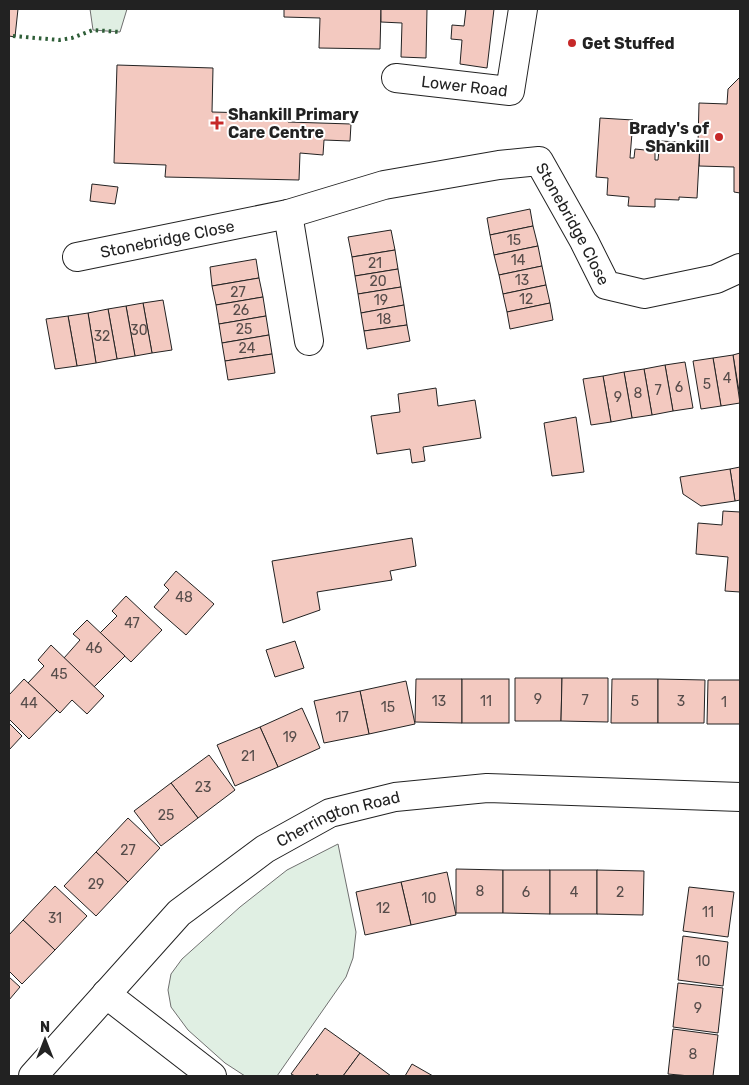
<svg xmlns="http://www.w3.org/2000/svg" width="749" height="1085" viewBox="0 0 749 1085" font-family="Rubik,sans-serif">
<rect width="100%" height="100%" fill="#fff"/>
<!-- green -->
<g fill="#e0efe3" stroke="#6f6f6f">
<polygon points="90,9 127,9 120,32 93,30"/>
<polygon points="338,844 356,932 353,958 346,977 277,1076 245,1076 225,1063 188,1030 171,1007 168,990 171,974 182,959 240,907 287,870"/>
</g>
<!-- building -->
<g fill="#f3c9c0" stroke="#222">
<polygon points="9,9 18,9 15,37 9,36"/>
<polygon points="284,9 381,9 380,49 319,48 320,18 284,17"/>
<polygon points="381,9 427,9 426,58 401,57 402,23 381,22"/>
<polygon points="466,9 494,9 487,68 460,64 462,40 451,39 452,25 464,26"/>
<polygon points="117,65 213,68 212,112 288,114 288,122 351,124 350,141 324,140 323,155 300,153 299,180 165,177 166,165 114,163"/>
<polygon points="740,77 740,193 734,192 734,167 699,166 700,143 698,143 699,103 727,104 728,89"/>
<polygon points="600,118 633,120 630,158 634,158 635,149 655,151 655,160 658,160 660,141 700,143 697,198 679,197 679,200 655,199 655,207 628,206 629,197 607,195 608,178 596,177"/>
<polygon points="92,184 118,187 115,204 90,201"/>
<polygon points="530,209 533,226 490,235 487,218"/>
<polygon points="533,226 538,246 494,255 490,235"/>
<polygon points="391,230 395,250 352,257 348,237"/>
<polygon points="538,246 542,266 499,275 494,255"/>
<polygon points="395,250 398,269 355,276 352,257"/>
<polygon points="256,259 259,278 212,286 210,267"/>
<polygon points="542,266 546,285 503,294 499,275"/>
<polygon points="398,269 401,287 358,294 355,276"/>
<polygon points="259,278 263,297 216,305 212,286"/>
<polygon points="546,285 550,303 507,312 503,294"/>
<polygon points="401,287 404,305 361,313 358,294"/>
<polygon points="263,297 266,316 219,324 216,305"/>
<polygon points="163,300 172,350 152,353 143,303"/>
<polygon points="143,303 152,353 135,356 126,306"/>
<polygon points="550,303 553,320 510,329 507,312"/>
<polygon points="404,305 407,325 364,331 361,313"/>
<polygon points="126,306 135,356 117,359 108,309"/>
<polygon points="108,309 117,359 96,363 88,313"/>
<polygon points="88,313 96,363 77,366 68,316"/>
<polygon points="68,316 77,366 55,369 46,319"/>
<polygon points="266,316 269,335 222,343 219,324"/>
<polygon points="407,325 410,341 367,349 364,331"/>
<polygon points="269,335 272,354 225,361 222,343"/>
<polygon points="740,353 740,397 733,355"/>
<polygon points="272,354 275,373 228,380 225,361"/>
<polygon points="733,355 740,403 721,406 713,358"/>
<polygon points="713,358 721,406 701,409 693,361"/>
<polygon points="685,362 693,408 673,411 665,365"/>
<polygon points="665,365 673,411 652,415 644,369"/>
<polygon points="644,369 652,415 632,418 624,372"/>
<polygon points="624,372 632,418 611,422 603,376"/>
<polygon points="603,376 611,422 591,425 583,379"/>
<polygon points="436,388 438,406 475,400 481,438 423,447 425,461 412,463 410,449 377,454 371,416 400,412 398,394"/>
<polygon points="576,417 584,472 552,476 544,423"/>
<polygon points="740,467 740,500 735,501 730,469"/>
<polygon points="730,469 735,501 701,506 683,494 680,477"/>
<polygon points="723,511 740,512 740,592 725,591 728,557 696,554 698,523 722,525"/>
<polygon points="412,538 416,566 390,571 392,580 317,592 320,610 283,623 272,561"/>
<polygon points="176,571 214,604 186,635 154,607 169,590 164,585"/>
<polygon points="126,596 162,630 131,662 100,633 117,616 112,611"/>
<polygon points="87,620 125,656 94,687 64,658 80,640 73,634"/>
<polygon points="295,641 304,668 275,677 266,650"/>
<polygon points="51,645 104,696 87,714 72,700 60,713 28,683 44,666 38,660"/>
<polygon points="515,678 562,678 561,721 515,721"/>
<polygon points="562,678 608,678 608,722 561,721"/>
<polygon points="24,679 57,710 29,739 9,719 9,695"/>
<polygon points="416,679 462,679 462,723 415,722"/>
<rect x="462" y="679" width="47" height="44"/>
<polygon points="612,679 658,679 658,723 611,723"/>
<polygon points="658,679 705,680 704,723 658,723"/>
<polygon points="708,680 740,680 740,724 707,724"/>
<polygon points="406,681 415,724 369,734 360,691"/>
<polygon points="360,691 369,734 324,743 314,701"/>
<polygon points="302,708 320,748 278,767 260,727"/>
<polygon points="9,723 22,736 9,750"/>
<polygon points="260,727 278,767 235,786 217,745"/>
<polygon points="209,755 235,790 198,818 171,783"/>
<polygon points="171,783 198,818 161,846 134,811"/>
<polygon points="128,818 160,848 128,882 96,852"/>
<polygon points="96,852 128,882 96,916 64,886"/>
<polygon points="456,869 503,870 503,913 456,913"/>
<polygon points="503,870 550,870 550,914 503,913"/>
<rect x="550" y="870" width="47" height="44"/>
<polygon points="597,870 644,871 643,915 597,914"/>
<polygon points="447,872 456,915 411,925 401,882"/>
<polygon points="401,882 411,925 365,935 356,892"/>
<polygon points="55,886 87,916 55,950 23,920"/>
<polygon points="689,887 734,892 728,937 683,931"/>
<polygon points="23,920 55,950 22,984 9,971 9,935"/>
<polygon points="683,936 728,942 723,986 678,980"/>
<polygon points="9,977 20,987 9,1000"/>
<polygon points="678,983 723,988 718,1033 673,1027"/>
<polygon points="325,1028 360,1053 343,1076 320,1076 317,1074 315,1076 295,1076 291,1074"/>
<polygon points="673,1029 718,1035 713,1076 690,1076 668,1074"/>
<polygon points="360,1053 391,1076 343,1076"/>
<polygon points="412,1064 433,1076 405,1076"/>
</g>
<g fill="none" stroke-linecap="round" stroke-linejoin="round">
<defs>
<g id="minor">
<path id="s1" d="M396,78L510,91L523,9"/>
<polyline points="288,214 309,341"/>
<path id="s2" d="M77,257L288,214L384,185L499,165L539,161L584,241L606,285L644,294L716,279L740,268"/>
<polyline points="106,994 212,1076"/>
<path id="s3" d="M33,1076L179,913L265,849L330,813L395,797L487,788L740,797"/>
</g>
</defs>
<!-- minor casing -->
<use href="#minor" stroke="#222" stroke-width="30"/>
<!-- minor -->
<use href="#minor" stroke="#fff" stroke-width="28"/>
<!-- hedge -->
<polyline stroke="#2f5e38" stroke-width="4" stroke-dasharray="2.5 4" stroke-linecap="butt" points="13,36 59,40 72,38 93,30 120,32"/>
</g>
<!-- markers -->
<g fill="#c62828" stroke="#fff" stroke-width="2">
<circle cx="572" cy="43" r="5"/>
<path d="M214.5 115.5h5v5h5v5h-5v5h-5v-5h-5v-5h5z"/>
<circle cx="719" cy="137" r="5"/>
</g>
<g text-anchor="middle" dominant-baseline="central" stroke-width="4" stroke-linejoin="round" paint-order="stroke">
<!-- number labels -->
<g font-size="14" fill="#564c4a">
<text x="514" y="240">15</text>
<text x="518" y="260">14</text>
<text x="375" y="263">21</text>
<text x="522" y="280">13</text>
<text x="378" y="281">20</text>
<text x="238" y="292">27</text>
<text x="526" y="299">12</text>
<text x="381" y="300">19</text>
<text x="241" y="310">26</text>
<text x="384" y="319">18</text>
<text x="244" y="329">25</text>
<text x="139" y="330">30</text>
<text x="102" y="336">32</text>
<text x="247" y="348">24</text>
<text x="727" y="378">4</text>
<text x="707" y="384">5</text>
<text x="679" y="387">6</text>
<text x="658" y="390">7</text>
<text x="638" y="393">8</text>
<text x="618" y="397">9</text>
<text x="184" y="597">48</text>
<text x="132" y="623">47</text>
<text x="94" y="648">46</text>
<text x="59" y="674">45</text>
<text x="538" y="699">9</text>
<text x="585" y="700">7</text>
<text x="439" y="701">13</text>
<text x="486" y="701">11</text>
<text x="635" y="701">5</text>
<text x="681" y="701">3</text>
<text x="724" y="702">1</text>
<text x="29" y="703">44</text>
<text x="388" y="707">15</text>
<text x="342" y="717">17</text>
<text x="290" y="737">19</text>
<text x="248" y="756">21</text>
<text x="203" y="787">23</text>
<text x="166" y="815">25</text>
<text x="128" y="850">27</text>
<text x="96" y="884">29</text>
<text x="480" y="891">8</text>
<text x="526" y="892">6</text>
<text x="574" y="892">4</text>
<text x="620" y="892">2</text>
<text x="429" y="898">10</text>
<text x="383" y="908">12</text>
<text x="708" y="912">11</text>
<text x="55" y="918">31</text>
<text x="703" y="961">10</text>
<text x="698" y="1008">9</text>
<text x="693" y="1054">8</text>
</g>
<!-- poi labels -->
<g font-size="16" font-weight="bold" fill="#222" stroke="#fff" text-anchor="start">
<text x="582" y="43">Get Stuffed</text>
<text x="228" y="114">Shankill Primary<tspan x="228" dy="18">Care Centre</tspan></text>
<text x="709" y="128" text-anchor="end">Brady's of<tspan x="709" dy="18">Shankill</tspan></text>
</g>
<!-- street labels -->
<g font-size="16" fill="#222" stroke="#fff">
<text stroke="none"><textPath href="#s1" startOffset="69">Lower Road</textPath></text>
<text stroke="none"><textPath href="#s2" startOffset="544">Stonebridge Close</textPath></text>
<text stroke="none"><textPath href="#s2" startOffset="92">Stonebridge Close</textPath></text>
<text stroke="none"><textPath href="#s3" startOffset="406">Cherrington Road</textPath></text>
</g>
</g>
<!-- border -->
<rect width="749" height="1085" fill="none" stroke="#222222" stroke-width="20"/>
<!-- north arrow -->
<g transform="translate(45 1040)" stroke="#ffffff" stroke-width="4" paint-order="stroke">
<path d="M0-4L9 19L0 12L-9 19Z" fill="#222222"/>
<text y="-8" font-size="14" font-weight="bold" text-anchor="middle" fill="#222222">N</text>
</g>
</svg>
